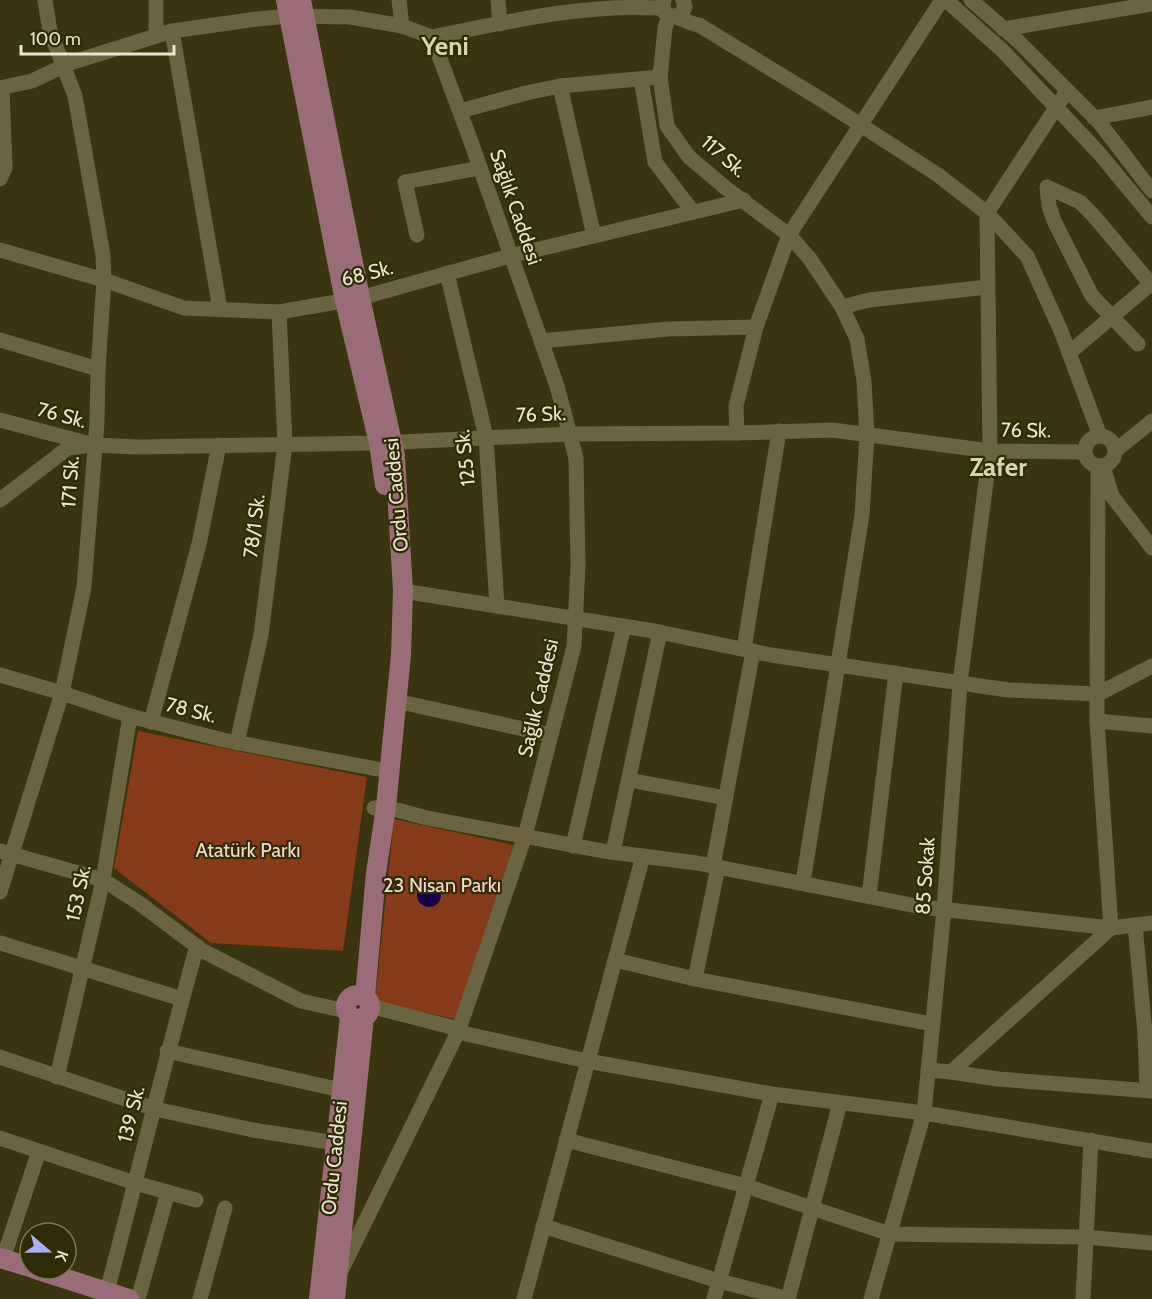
<svg xmlns="http://www.w3.org/2000/svg" width="1152" height="1299" viewBox="0 0 1152 1299" font-family="Cabin,sans-serif">
<rect width="100%" height="100%" fill="#393511"/>
<!-- green -->
<g fill="#853b19">
<polygon points="138,731 367,777 343,951 211,943 114,868"/>
<polygon points="394,819 514,845 455,1019 375,1001"/>
</g>
<!-- water -->
<circle fill="#150249" cx="429" cy="895" r="12"/>
<g fill="none" stroke-linecap="round" stroke-linejoin="round">
<!-- minor -->
<g stroke="#696541" stroke-width="15">
<polyline points="156,0 156,36"/>
<polyline points="399,0 402,26"/>
<polyline points="498,0 500,24"/>
<polyline points="664,0 663,5 664,12 673,17 682,13 685,7 683,0"/>
<polyline points="946,0 1003,51 1099,153 1152,217"/>
<polyline points="971,0 1017,40 1099,122 1152,191"/>
<polyline points="669,16 665,28 660,77 667,126 689,157 727,189 789,235 810,259 842,307 857,339 864,381 867,435 862,515 803,882"/>
<polyline points="676,17 694,24 699,25 822,100 938,175 987,213 1027,256 1061,331 1100,436"/>
<polyline points="1003,29 1152,4"/>
<polyline points="172,31 220,309"/>
<path d="M432,37C507,22 580,4 657,8"/>
<polyline points="641,79 655,162 693,212"/>
<polyline points="560,86 594,236"/>
<polyline points="0,88 32,81 70,63 172,31 257,19 289,16 350,17 402,26 432,37"/>
<polyline points="460,111 526,93 560,86 660,77"/>
<polyline points="1094,118 1152,107"/>
<polyline points="0,179 5,168 2,88"/>
<polyline points="417,235 405,182 480,168"/>
<polyline points="0,250 104,280 184,308 279,312 360,298 510,256 744,200"/>
<polyline points="447,273 486,437 497,606"/>
<polyline points="842,307 869,300 988,287"/>
<polyline points="0,340 98,369"/>
<polyline points="541,341 668,329 756,327"/>
<polyline points="1138,344 1092,296 1055,223 1049,206 1047,187 1080,202 1093,215 1151,284"/>
<polyline points="1069,353 1152,283"/>
<polyline points="0,420 94,445 138,447 379,443 570,434 737,433 832,430 990,451 1085,452"/>
<polyline points="737,433 736,406 756,327 789,235 942,0"/>
<circle cx="1100" cy="451" r="15"/>
<polyline points="1115,451 1152,421"/>
<polyline points="1103,466 1112,496 1152,548"/>
<polyline points="0,500 68,448 85,446"/>
<polyline points="403,591 654,631 771,655 1008,690 1098,694 1152,666"/>
<polyline points="744,649 779,431"/>
<polyline points="0,675 62,693 130,716 223,740 377,769"/>
<polyline points="396,701 551,735"/>
<polyline points="1097,721 1152,726"/>
<polyline points="151,722 199,544 219,445"/>
<polyline points="237,743 261,635 285,444 279,312"/>
<polyline points="629,780 726,798"/>
<polyline points="374,808 386,807 427,818 603,851 697,863 922,907 1111,928 1152,923"/>
<polyline points="573,846 624,626"/>
<polyline points="0,851 103,880 139,903 203,951 301,1001 346,1011"/>
<polyline points="613,852 660,632"/>
<polyline points="713,866 753,651"/>
<polyline points="0,892 62,693 84,587 97,422 98,369 104,280 103,255 75,96 50,31 45,0"/>
<polyline points="869,896 896,673"/>
<polyline points="1135,925 1145,1033 1147,1090"/>
<polyline points="0,943 182,999"/>
<polyline points="615,960 695,979 932,1024"/>
<polyline points="695,979 718,867"/>
<polyline points="370,1006 451,1027 458,1032 587,1061 772,1094 924,1113 1152,1151"/>
<polyline points="167,1051 341,1090"/>
<polyline points="0,1057 155,1109 253,1130 335,1143"/>
<polyline points="928,1070 951,1072 1111,928 1097,721 1098,466"/>
<polyline points="951,1072 998,1079 1152,1091"/>
<polyline points="57,1077 103,880 130,716"/>
<polyline points="0,1138 135,1183 196,1200"/>
<polyline points="566,1140 746,1186 890,1234 1085,1237 1152,1243"/>
<polyline points="543,1226 719,1281 789,1299"/>
<polyline points="3,1259 39,1151"/>
<polyline points="341,1271 458,1032 525,836 574,646 578,566 576,458 557,386 470,139 432,37"/>
<path d="M105,1299C136,1182 164,1063 197,946"/>
<polyline points="138,1299 168,1192"/>
<polyline points="200,1299 225,1208"/>
<polyline points="524,1299 643,856"/>
<polyline points="714,1299 772,1094"/>
<polyline points="788,1299 840,1103"/>
<polyline points="871,1299 924,1113 944,909 960,683 990,451 987,213 1067,91"/>
<polyline points="1083,1299 1091,1140"/>
</g>
<!-- major -->
<g stroke="#996c78" stroke-width="20">
<polyline points="286,0 345,301 379,443 385,485"/>
<polyline points="301,0 360,298 395,456 403,591 401,655 386,807 376,873 365,997"/>
<circle cx="358" cy="1007" r="12"/>
<polyline points="0,1258 30,1267"/>
<polyline points="35,1269 129,1299"/>
<polyline points="319,1299 350,1017"/>
<polyline points="335,1299 364,1017"/>
</g>
</g>
<g text-anchor="middle" dominant-baseline="central" stroke-width="4.5" stroke-linejoin="round" paint-order="stroke">
<!-- street labels -->
<g font-size="20" fill="#e8e6d2" stroke="#2f2b06">
<text transform="translate(724 156) rotate(41)">117 Sk.</text>
<text transform="translate(516 207) rotate(71)">Sağlık Caddesi</text>
<text transform="translate(367 273) rotate(-14)">68 Sk.</text>
<text transform="translate(541 414) rotate(-2)">76 Sk.</text>
<text transform="translate(62 415) rotate(15)">76 Sk.</text>
<text transform="translate(1026 430) rotate(1)">76 Sk.</text>
<text transform="translate(465 458) rotate(-96)">125 Sk.</text>
<text transform="translate(70 482) rotate(-86)">171 Sk.</text>
<text transform="translate(396 495) rotate(-95)">Ordu Caddesi</text>
<text transform="translate(254 526) rotate(-83)">78/1 Sk.</text>
<text transform="translate(538 698) rotate(-77)">Sağlık Caddesi</text>
<text transform="translate(191 710) rotate(14)">78 Sk.</text>
<text transform="translate(925 876) rotate(-86)">85 Sokak</text>
<text transform="translate(78 893) rotate(-78)">153 Sk.</text>
<text transform="translate(131 1114) rotate(-76)">139 Sk.</text>
<text transform="translate(334 1158) rotate(-84)">Ordu Caddesi</text>
</g>
<!-- park labels -->
<g font-size="20" fill="#f4d8cd" stroke="#2f2b06">
<text x="248" y="850">Atatürk Parkı</text>
<text x="442" y="885">23 Nisan Parkı</text>
</g>
<!-- district labels -->
<g font-size="26" font-weight="bold" fill="#d9d5ad" stroke="#2f2b06">
<text x="445" y="46">Yeni</text>
<text x="998" y="467">Zafer</text>
</g>
</g>
<!-- north arrow -->
<g transform="translate(48 1251) rotate(110)"><circle r="28" fill="#2f2b06" stroke="#797658" stroke-width="1.5"/>
<path d="M0-4.5L10 22L0 15L-10 22Z" fill="#adaefb"/>
<text y="-9" font-size="16" font-weight="bold" text-anchor="middle" fill="#e8e6d2">K</text>
</g>
<!-- scale -->
<path d="M21 45v9h153v-9" fill="none" stroke="#e8e6d2" stroke-width="3"/>
<text x="30" y="45" font-size="18" fill="#e8e6d2" stroke="#2f2b06" stroke-width="4.5" paint-order="stroke">100 m</text>
</svg>
